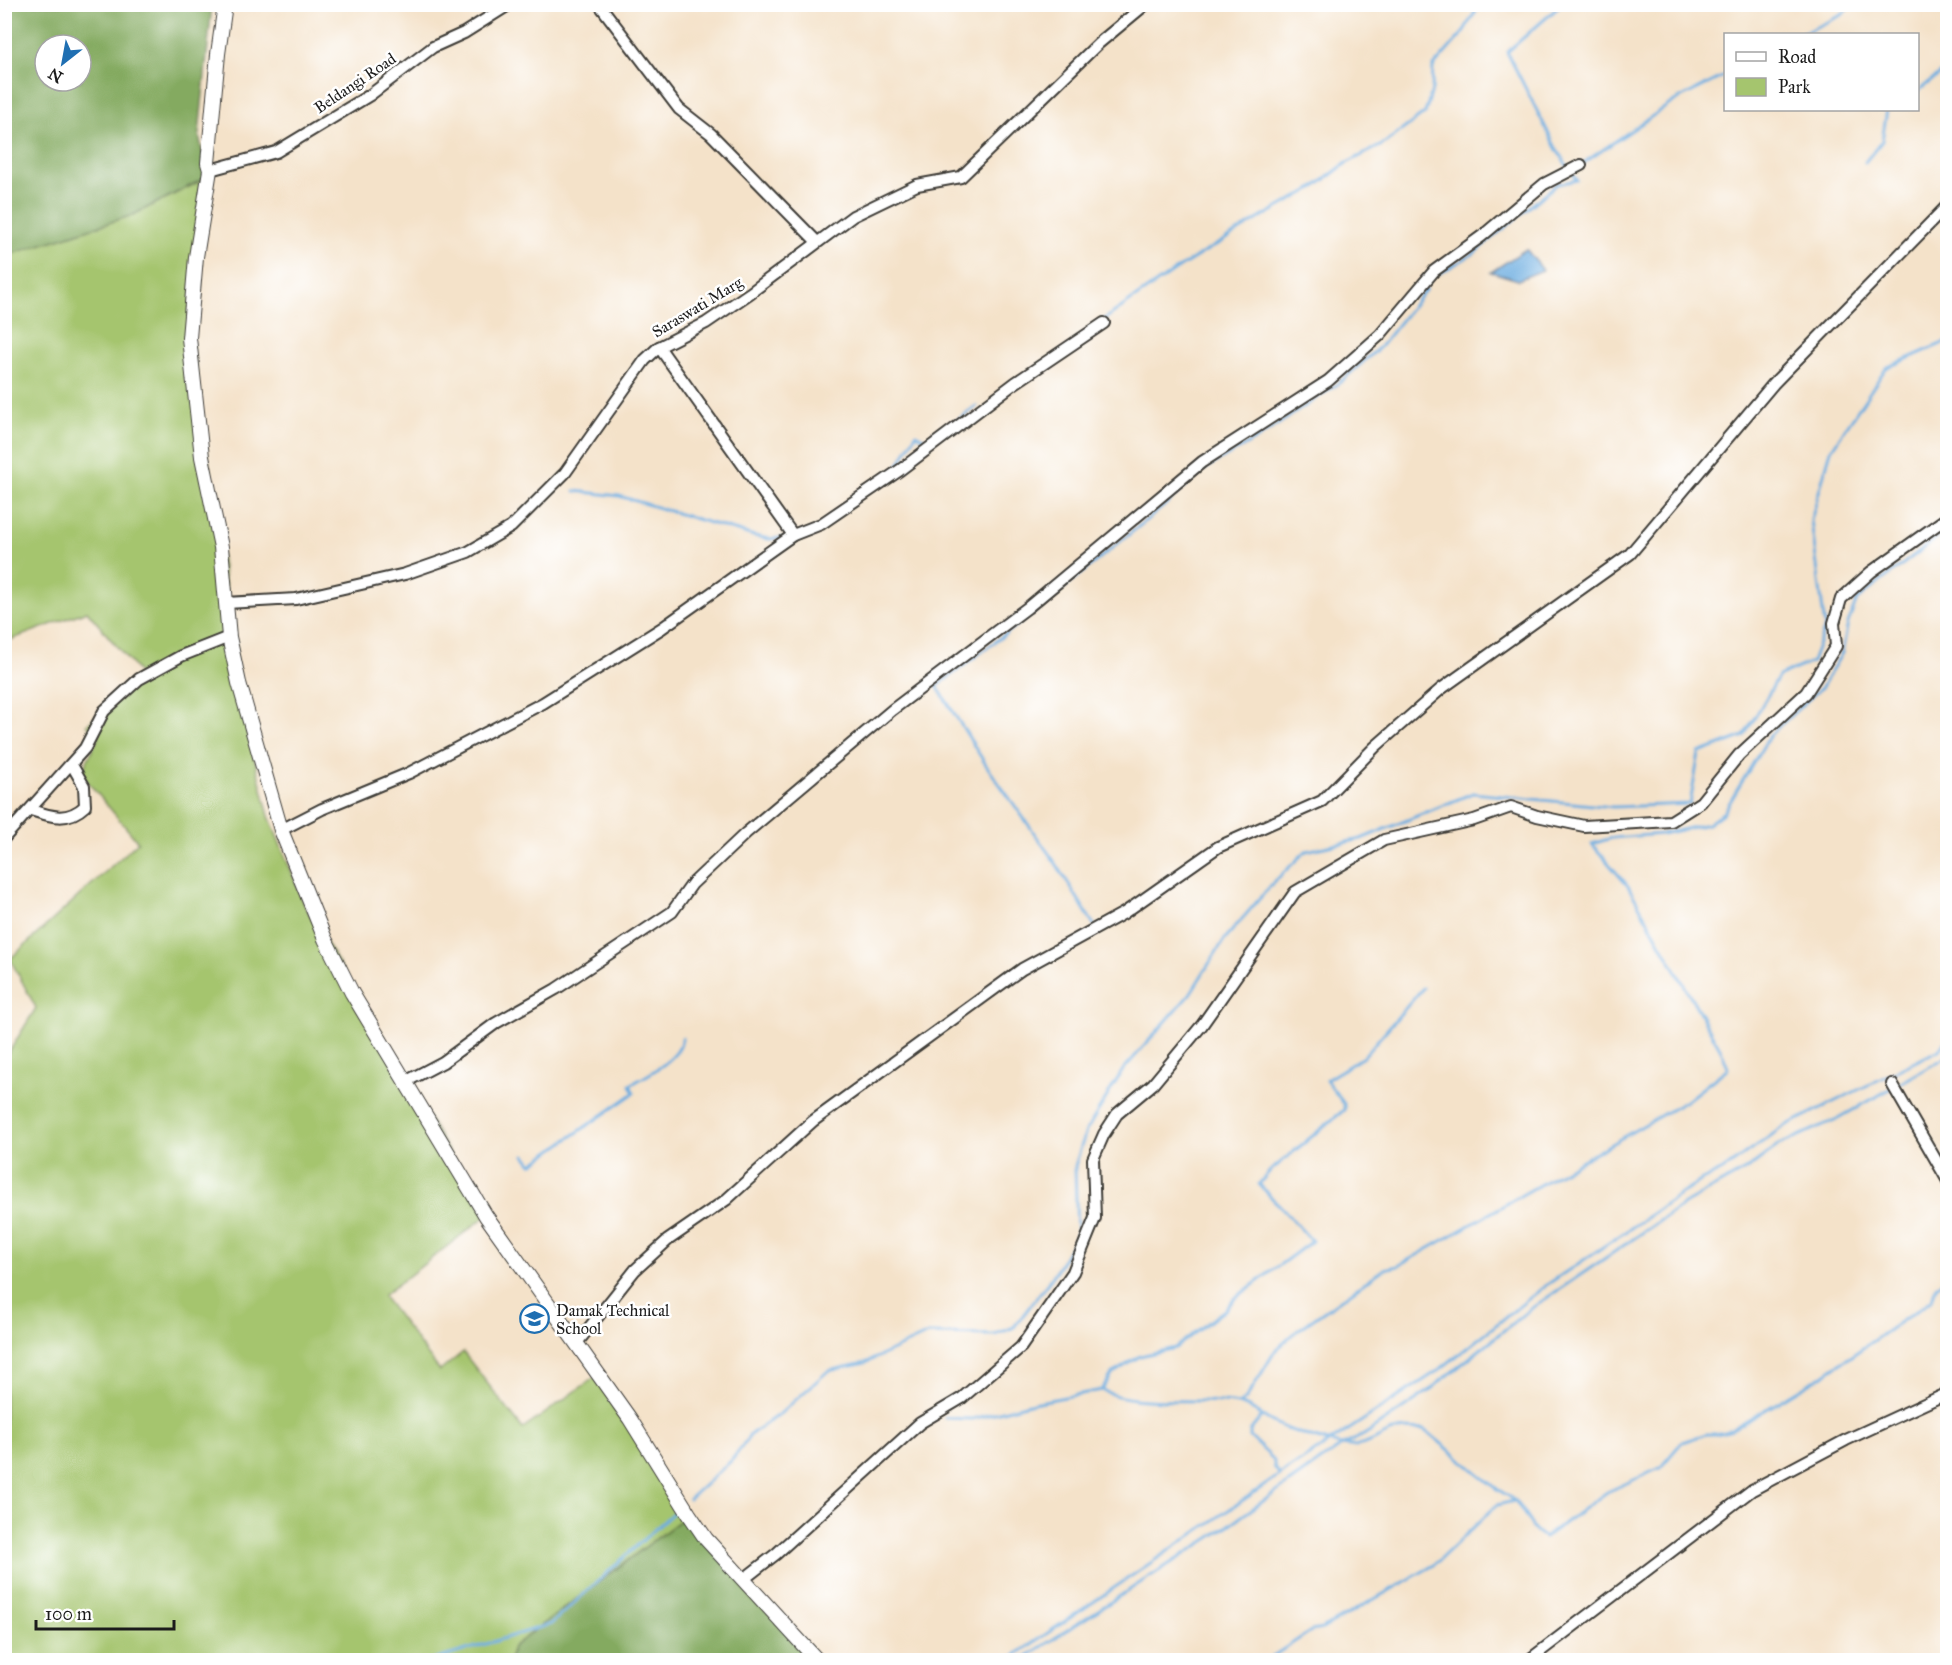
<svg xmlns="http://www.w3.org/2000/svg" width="1952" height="1665" viewBox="0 0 1952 1665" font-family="'IM FELL Great Primer',serif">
<rect width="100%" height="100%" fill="#fff"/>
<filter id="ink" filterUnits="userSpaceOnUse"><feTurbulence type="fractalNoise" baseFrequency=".0167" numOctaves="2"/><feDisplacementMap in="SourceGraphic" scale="12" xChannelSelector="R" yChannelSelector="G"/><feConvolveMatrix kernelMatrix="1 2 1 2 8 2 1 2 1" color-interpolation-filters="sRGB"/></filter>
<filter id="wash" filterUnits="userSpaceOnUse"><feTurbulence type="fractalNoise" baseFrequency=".008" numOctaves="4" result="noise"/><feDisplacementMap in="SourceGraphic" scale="24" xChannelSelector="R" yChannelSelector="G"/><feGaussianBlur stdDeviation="1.35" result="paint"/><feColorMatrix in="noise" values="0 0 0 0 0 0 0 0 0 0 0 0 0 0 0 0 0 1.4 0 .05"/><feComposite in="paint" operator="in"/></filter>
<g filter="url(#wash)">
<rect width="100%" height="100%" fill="#f4e2c9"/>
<!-- green -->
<polygon fill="#a5c56e" stroke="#607045" stroke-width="1.5" points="207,178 189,316 242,710 269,816 305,906 486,1216 383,1296 440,1371 463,1352 523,1429 598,1375 687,1515 513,1647 509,1660 5,1660 4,1060 36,1008 10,959 138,842 81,774 98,738 87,725 139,673 87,611 5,642 5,256 133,215"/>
<!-- forest -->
<g fill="#84aa61" stroke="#50633e" stroke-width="1.5" fill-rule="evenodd">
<path d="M5,5H212L199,134L207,177L133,215L5,256ZM45,45H81V81H45Z"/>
<polygon points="688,1515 816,1660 509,1660 513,1647"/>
</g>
<!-- water -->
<polygon fill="#6dade0" stroke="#44647e" stroke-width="1.5" points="1526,249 1543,270 1518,280 1491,272"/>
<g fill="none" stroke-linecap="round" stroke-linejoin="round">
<!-- stream -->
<g stroke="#6dade0" stroke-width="3">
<polyline points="1562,4 1507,52 1557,150 1568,167"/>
<polyline points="1801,34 1842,15 1852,4"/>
<polyline points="1918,91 1948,68"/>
<polyline points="1865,162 1882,141 1887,110"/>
<polyline points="1582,164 1676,100 1726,75"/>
<polyline points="1440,273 1473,254 1557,184 1577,180 1572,173"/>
<polyline points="1103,320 1180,267 1260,218 1315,187 1345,164 1382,145 1425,113 1432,90 1433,67 1462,34 1480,4"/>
<polyline points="946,429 976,406"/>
<polyline points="898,466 916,434 931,442"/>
<polyline points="575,491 619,496 754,536 769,539 782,538"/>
<polyline points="807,534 820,530"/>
<polyline points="1094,925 1057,865 986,765 937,686 1025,619 1164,506 1203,470 1258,438 1339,383 1380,347 1426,289"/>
<path d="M525,1155L532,1164L634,1093L630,1085C646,1076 681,1059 682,1038"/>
<polyline points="1102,1390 1112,1374 1140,1356 1175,1348 1226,1309 1234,1299 1312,1241 1259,1184 1269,1172 1344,1110 1344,1104 1326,1080 1363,1057 1423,988"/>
<polyline points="1238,1404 1246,1399 1275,1351 1298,1330 1384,1269 1398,1266 1686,1101 1728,1068 1721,1050 1628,886 1592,844 1612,838 1662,834 1708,824 1724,812 1770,735 1822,687 1842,653 1848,623 1857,600 1948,529"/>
<path d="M945,1418L972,1419L1033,1403L1102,1390C1136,1408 1198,1396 1238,1404C1251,1407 1260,1415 1271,1421C1286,1430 1332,1445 1350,1446C1365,1447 1375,1439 1388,1433C1399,1428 1413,1429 1425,1430L1497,1489L1515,1500L1534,1529L1544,1538L1607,1492L1660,1468L1682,1442L1706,1434H1716L1732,1430L1825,1374L1932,1300L1936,1286L1948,1277"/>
<polyline points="1280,1475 1439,1370 1545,1286 1702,1180 1723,1170 1783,1127 1939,1050 1948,1037"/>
<polyline points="689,1499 732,1460 751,1434 781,1413 828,1371 865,1363 928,1334 995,1335 1014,1327 1053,1276 1077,1236 1075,1166 1086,1131 1123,1070 1190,994 1224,940 1273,883 1306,851 1361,839 1473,793 1613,807 1690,804 1699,753 1744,736 1779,676 1812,662 1825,627 1811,520 1831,450 1886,368 1948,341"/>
<polyline points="434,1660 551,1624 675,1511"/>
<polyline points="1008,1660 1280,1475 1274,1467 1274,1460 1250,1437 1250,1431 1262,1416"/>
<polyline points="1021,1660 1225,1528 1343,1445 1364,1435 1426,1393 1529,1310 1686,1203 1745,1170 1779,1145 1839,1118 1948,1056"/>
<polyline points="1267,1660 1311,1631 1322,1629 1434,1565 1497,1505 1514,1501"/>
</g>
</g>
</g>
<g filter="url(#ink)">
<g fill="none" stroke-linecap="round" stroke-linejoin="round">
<defs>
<g id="minor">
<polyline points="599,4 679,109 711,134 817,242"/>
<polyline points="210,170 276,152 370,95 433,47 464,33 510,4"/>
<polyline points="659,347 793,535"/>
<polyline points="226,603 296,599 405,574 468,552 511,527 565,473 645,360 659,347 706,323 750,293 853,216 917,185 961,177 1099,43 1146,4"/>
<path d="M31,810C52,817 68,822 85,806L84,786L72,765"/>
<polyline points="281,830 322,809 409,773 543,703 662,628 793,535 821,524 900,470 1015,383 1104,323"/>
<polyline points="4,838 85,748 104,711 139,679 181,656 229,637"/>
<polyline points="405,1082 443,1062 496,1023 556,989 672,912 692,884 746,833 892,710 1027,608 1202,462 1328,381 1380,335 1434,271 1482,236 1544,184 1581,165"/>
<polyline points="1892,1084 1948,1181"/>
<polyline points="577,1343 635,1270 668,1240 726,1200 813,1121 1022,969 1124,913 1218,847 1322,801 1375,747 1441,689 1630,554 1774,383 1948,205"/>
<polyline points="744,1579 776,1554 920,1423 962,1398 1021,1347 1073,1272 1095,1218 1093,1159 1104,1134 1117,1114 1153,1084 1202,1025 1295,892 1384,840 1474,820 1511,807 1537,816 1584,826 1671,821 1701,802 1739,755 1806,693 1836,646 1834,623 1841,599 1871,572 1948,517"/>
<polyline points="1529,1660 1752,1490 1846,1440 1948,1393"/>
</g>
<polyline id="tertiary" points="225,4 218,54 208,163 210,170 196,257 189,338 202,457 221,547 229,637 239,683 281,830 325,939 352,993 486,1216 630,1419 689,1514 706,1539 817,1660"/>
</defs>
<!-- minor casing -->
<use href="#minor" stroke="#3c3a36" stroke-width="14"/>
<!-- tertiary casing -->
<use href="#tertiary" stroke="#3c3a36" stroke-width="16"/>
<!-- minor -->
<use href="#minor" stroke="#fff" stroke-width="10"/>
<!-- tertiary -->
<use href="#tertiary" stroke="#fff" stroke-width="14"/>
</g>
</g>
<!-- icons -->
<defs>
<symbol id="school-ring" viewBox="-11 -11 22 22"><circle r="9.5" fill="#fff" stroke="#1f6fb2" stroke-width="1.5"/><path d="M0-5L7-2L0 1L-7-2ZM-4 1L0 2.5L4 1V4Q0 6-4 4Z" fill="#1f6fb2"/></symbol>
</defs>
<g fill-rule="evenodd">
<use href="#school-ring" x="518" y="1302" width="33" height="33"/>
</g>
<g text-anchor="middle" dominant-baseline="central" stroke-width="5" stroke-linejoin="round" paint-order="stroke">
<!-- street labels -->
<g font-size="16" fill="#1c1c1c" stroke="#fff">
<text transform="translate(355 83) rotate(-34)">Beldangi Road</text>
<text transform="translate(697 307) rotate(-31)">Saraswati Marg</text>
</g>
<!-- poi labels -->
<g font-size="16" fill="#1c1c1c" stroke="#fff" text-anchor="start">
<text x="556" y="1310">Damak Technical<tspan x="556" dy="18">School</tspan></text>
</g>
</g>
<!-- margin -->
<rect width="1952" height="1665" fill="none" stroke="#fff" stroke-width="24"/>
<!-- legend -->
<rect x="1724" y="33" width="195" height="78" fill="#ffffff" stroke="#a4a4a4" stroke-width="1.5"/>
<rect x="1736" y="52" width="30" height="9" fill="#ffffff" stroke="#a4a4a4" stroke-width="1.5"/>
<text x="1778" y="63" font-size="18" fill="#1c1c1c">Road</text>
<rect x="1736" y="78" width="30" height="18" fill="#a5c56e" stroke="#a4a4a4" stroke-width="1.5"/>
<text x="1778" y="93" font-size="18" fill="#1c1c1c">Park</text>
<!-- north arrow -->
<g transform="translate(63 63) rotate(211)"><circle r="28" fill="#ffffff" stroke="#a4a4a4" stroke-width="1.5"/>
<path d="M0-4.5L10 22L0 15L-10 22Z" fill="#1f6fb2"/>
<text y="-9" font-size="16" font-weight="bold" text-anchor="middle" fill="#1c1c1c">N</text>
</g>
<!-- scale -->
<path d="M36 1620v9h138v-9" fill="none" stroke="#1c1c1c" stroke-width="3"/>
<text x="45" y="1620" font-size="18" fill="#1c1c1c" stroke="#ffffff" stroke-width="4.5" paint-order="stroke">100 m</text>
</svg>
